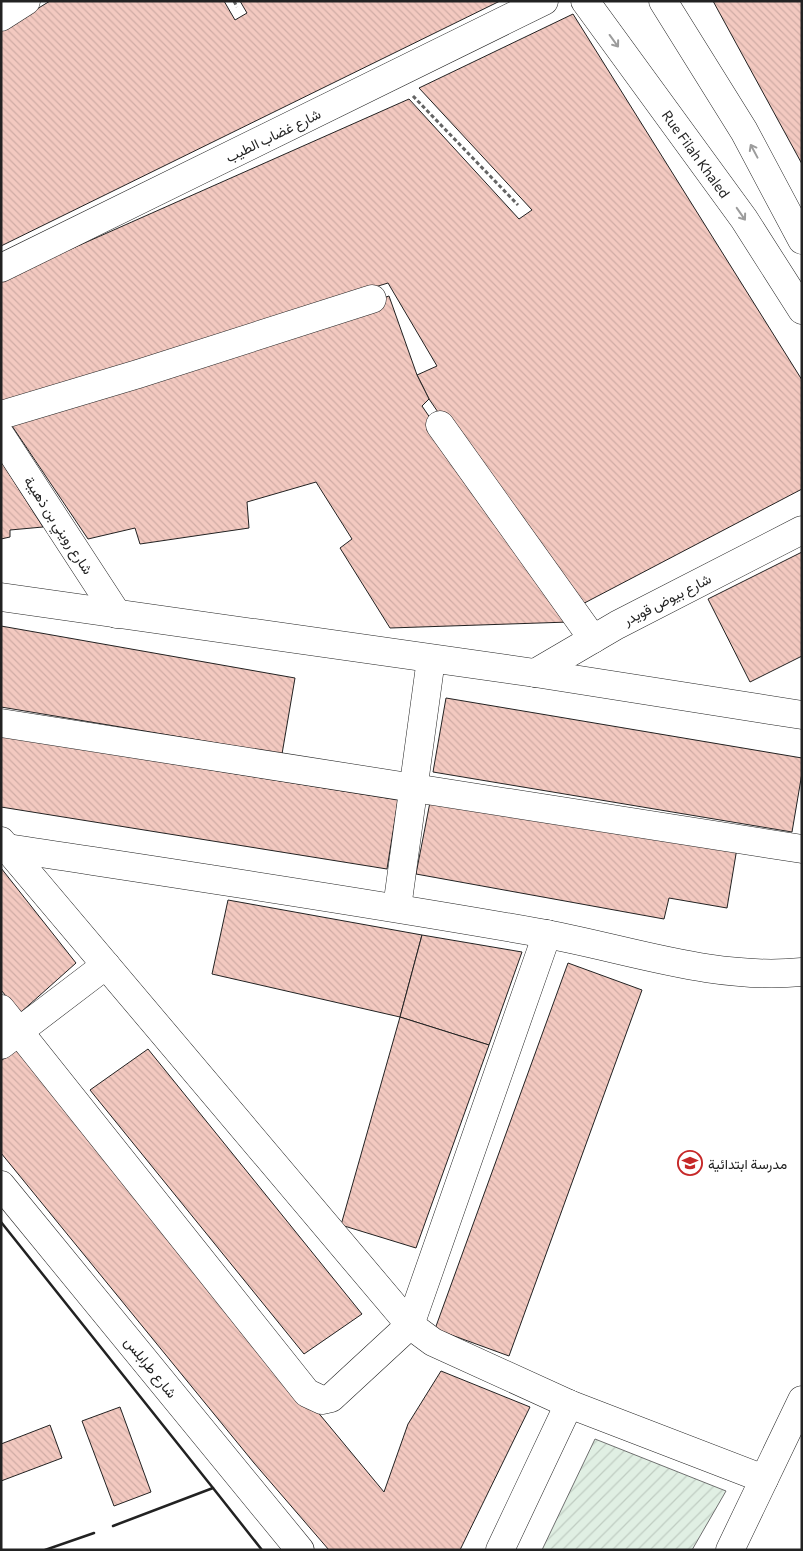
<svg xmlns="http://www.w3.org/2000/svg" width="803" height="1551" viewBox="0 0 803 1551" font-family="Commissioner,Vazirmatn,sans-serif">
<defs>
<pattern id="garden-furrows" width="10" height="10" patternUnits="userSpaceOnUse" patternTransform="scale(1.25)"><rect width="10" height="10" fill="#e0efe3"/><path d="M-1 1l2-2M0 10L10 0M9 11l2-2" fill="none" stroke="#c0cdc2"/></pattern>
<pattern id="building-back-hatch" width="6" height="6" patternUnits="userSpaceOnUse" patternTransform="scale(1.25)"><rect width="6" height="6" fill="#f3c9c0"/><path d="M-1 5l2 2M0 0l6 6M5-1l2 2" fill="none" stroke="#d0aca5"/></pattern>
</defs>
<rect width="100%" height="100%" fill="#fff"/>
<!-- garden -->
<polygon fill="url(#garden-furrows)" stroke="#6f6f6f" points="595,1439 726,1491 692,1550 542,1550"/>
<!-- building -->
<g fill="url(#building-back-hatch)" stroke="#222">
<polygon points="50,1 224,1 235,20 247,13 240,1 500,1 1,246 1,31"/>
<polygon points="713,1 802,1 802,164"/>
<polygon points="573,14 802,380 802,489 573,609 429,399 417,375 437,366 388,283 1,402 1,280 409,99 519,219 532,210 419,88"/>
<polygon points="389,296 417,375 429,399 422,406 569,622 390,628 340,548 352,539 316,482 247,502 249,528 140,544 135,528 88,539 8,420"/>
<polygon points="1,461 43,527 10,530 10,537 1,539"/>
<polygon points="802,552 802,656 750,682 708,599"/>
<polygon points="1,626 295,678 282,754 1,707"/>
<polygon points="446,698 802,758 802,773 792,832 433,772"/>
<polygon points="1,736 398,800 387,869 1,807"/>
<polygon points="431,797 737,848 727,908 669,898 664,919 416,874"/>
<polygon points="1,868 76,963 20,1013 1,990"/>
<polygon points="228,900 422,935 400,1017 212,974"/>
<polygon points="422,935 522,952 489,1045 400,1017"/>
<polygon points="568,963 642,990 509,1356 435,1329"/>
<polygon points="400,1017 489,1045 416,1248 341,1225"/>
<polygon points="16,1048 384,1492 408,1424 441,1371 530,1407 460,1550 329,1550 254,1463 1,1153 1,1061"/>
<polygon points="148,1049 362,1314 304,1354 90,1090"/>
<polygon points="120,1407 151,1492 114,1506 82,1421"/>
<polygon points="50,1425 62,1458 1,1481 1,1444"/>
</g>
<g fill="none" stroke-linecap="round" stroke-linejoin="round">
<defs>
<g id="minor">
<polyline points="585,1 744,219 802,310"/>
<polyline points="663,1 744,131 802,240"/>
<polyline points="1,17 26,1"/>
<polyline points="1,268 544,1"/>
<polyline points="1,415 138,374 372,299"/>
<polyline points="440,425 593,639"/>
<polyline points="1,436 117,614"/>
<polyline points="1,597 535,673 802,715"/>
<polyline points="535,673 617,625 802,530"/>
<polyline points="1,723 802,849"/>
<polyline points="1,841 410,1325 433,1342 569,1404 764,1479"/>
<path d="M8,848C184,875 360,901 535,932C623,947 711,981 802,972"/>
<polyline points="397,908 431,659"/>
<polyline points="1,1009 307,1393 322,1400 331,1398 410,1325 547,934"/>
<polyline points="1,1045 106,965"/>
<polyline points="1,1185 300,1550"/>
<polyline points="500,1550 569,1404"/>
<polyline points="730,1550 802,1400"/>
</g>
</defs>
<!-- minor casing -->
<use href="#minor" stroke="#222" stroke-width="29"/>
<!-- path -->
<g stroke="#646464" stroke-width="3" stroke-dasharray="4 2.5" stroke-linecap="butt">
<polyline points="234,1 237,7"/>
<polyline points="413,96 518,205"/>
</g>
<!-- minor -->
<use href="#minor" stroke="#fff" stroke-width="28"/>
<!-- wall -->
<g stroke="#222" stroke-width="2.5">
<polyline points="1,1222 213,1488 113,1526"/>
<polyline points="213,1488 262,1550"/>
<polyline points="45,1550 94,1533"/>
</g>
</g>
<!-- one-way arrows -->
<defs><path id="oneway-shaft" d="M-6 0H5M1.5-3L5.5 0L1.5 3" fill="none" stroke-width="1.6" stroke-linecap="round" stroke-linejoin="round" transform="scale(1.25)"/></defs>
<g stroke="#9c9c9c">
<use href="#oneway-shaft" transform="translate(614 41) rotate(54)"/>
<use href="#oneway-shaft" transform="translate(754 151) rotate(-118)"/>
<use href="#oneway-shaft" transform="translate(741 214) rotate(55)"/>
</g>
<!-- icons -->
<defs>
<symbol id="school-ring" viewBox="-11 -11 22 22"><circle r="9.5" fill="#fff" stroke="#c62828" stroke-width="1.5"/><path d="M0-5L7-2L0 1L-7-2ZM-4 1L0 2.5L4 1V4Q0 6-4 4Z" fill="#c62828"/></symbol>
</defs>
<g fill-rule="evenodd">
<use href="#school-ring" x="676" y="1149" width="28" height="28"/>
</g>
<g text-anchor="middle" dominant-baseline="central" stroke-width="4" stroke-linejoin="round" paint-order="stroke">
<!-- street labels -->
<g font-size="14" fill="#222" stroke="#fff">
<text transform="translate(273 135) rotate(-26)">شارع غضاب الطيب</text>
<text transform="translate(696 154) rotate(54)">Rue Filah Khaled</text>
<text transform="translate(59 525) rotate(57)">شارع رويني بن ذهيبة</text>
<text transform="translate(667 599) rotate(-27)">شارع بيوض قويدر</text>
<text transform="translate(151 1367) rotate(51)">شارع طرابلس</text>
</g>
<!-- poi labels -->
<g font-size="14" fill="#222" stroke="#fff" text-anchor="start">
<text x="708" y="1163">مدرسة ابتدائية</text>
</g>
</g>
<!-- border -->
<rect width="803" height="1551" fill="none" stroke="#222222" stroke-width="5"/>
</svg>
